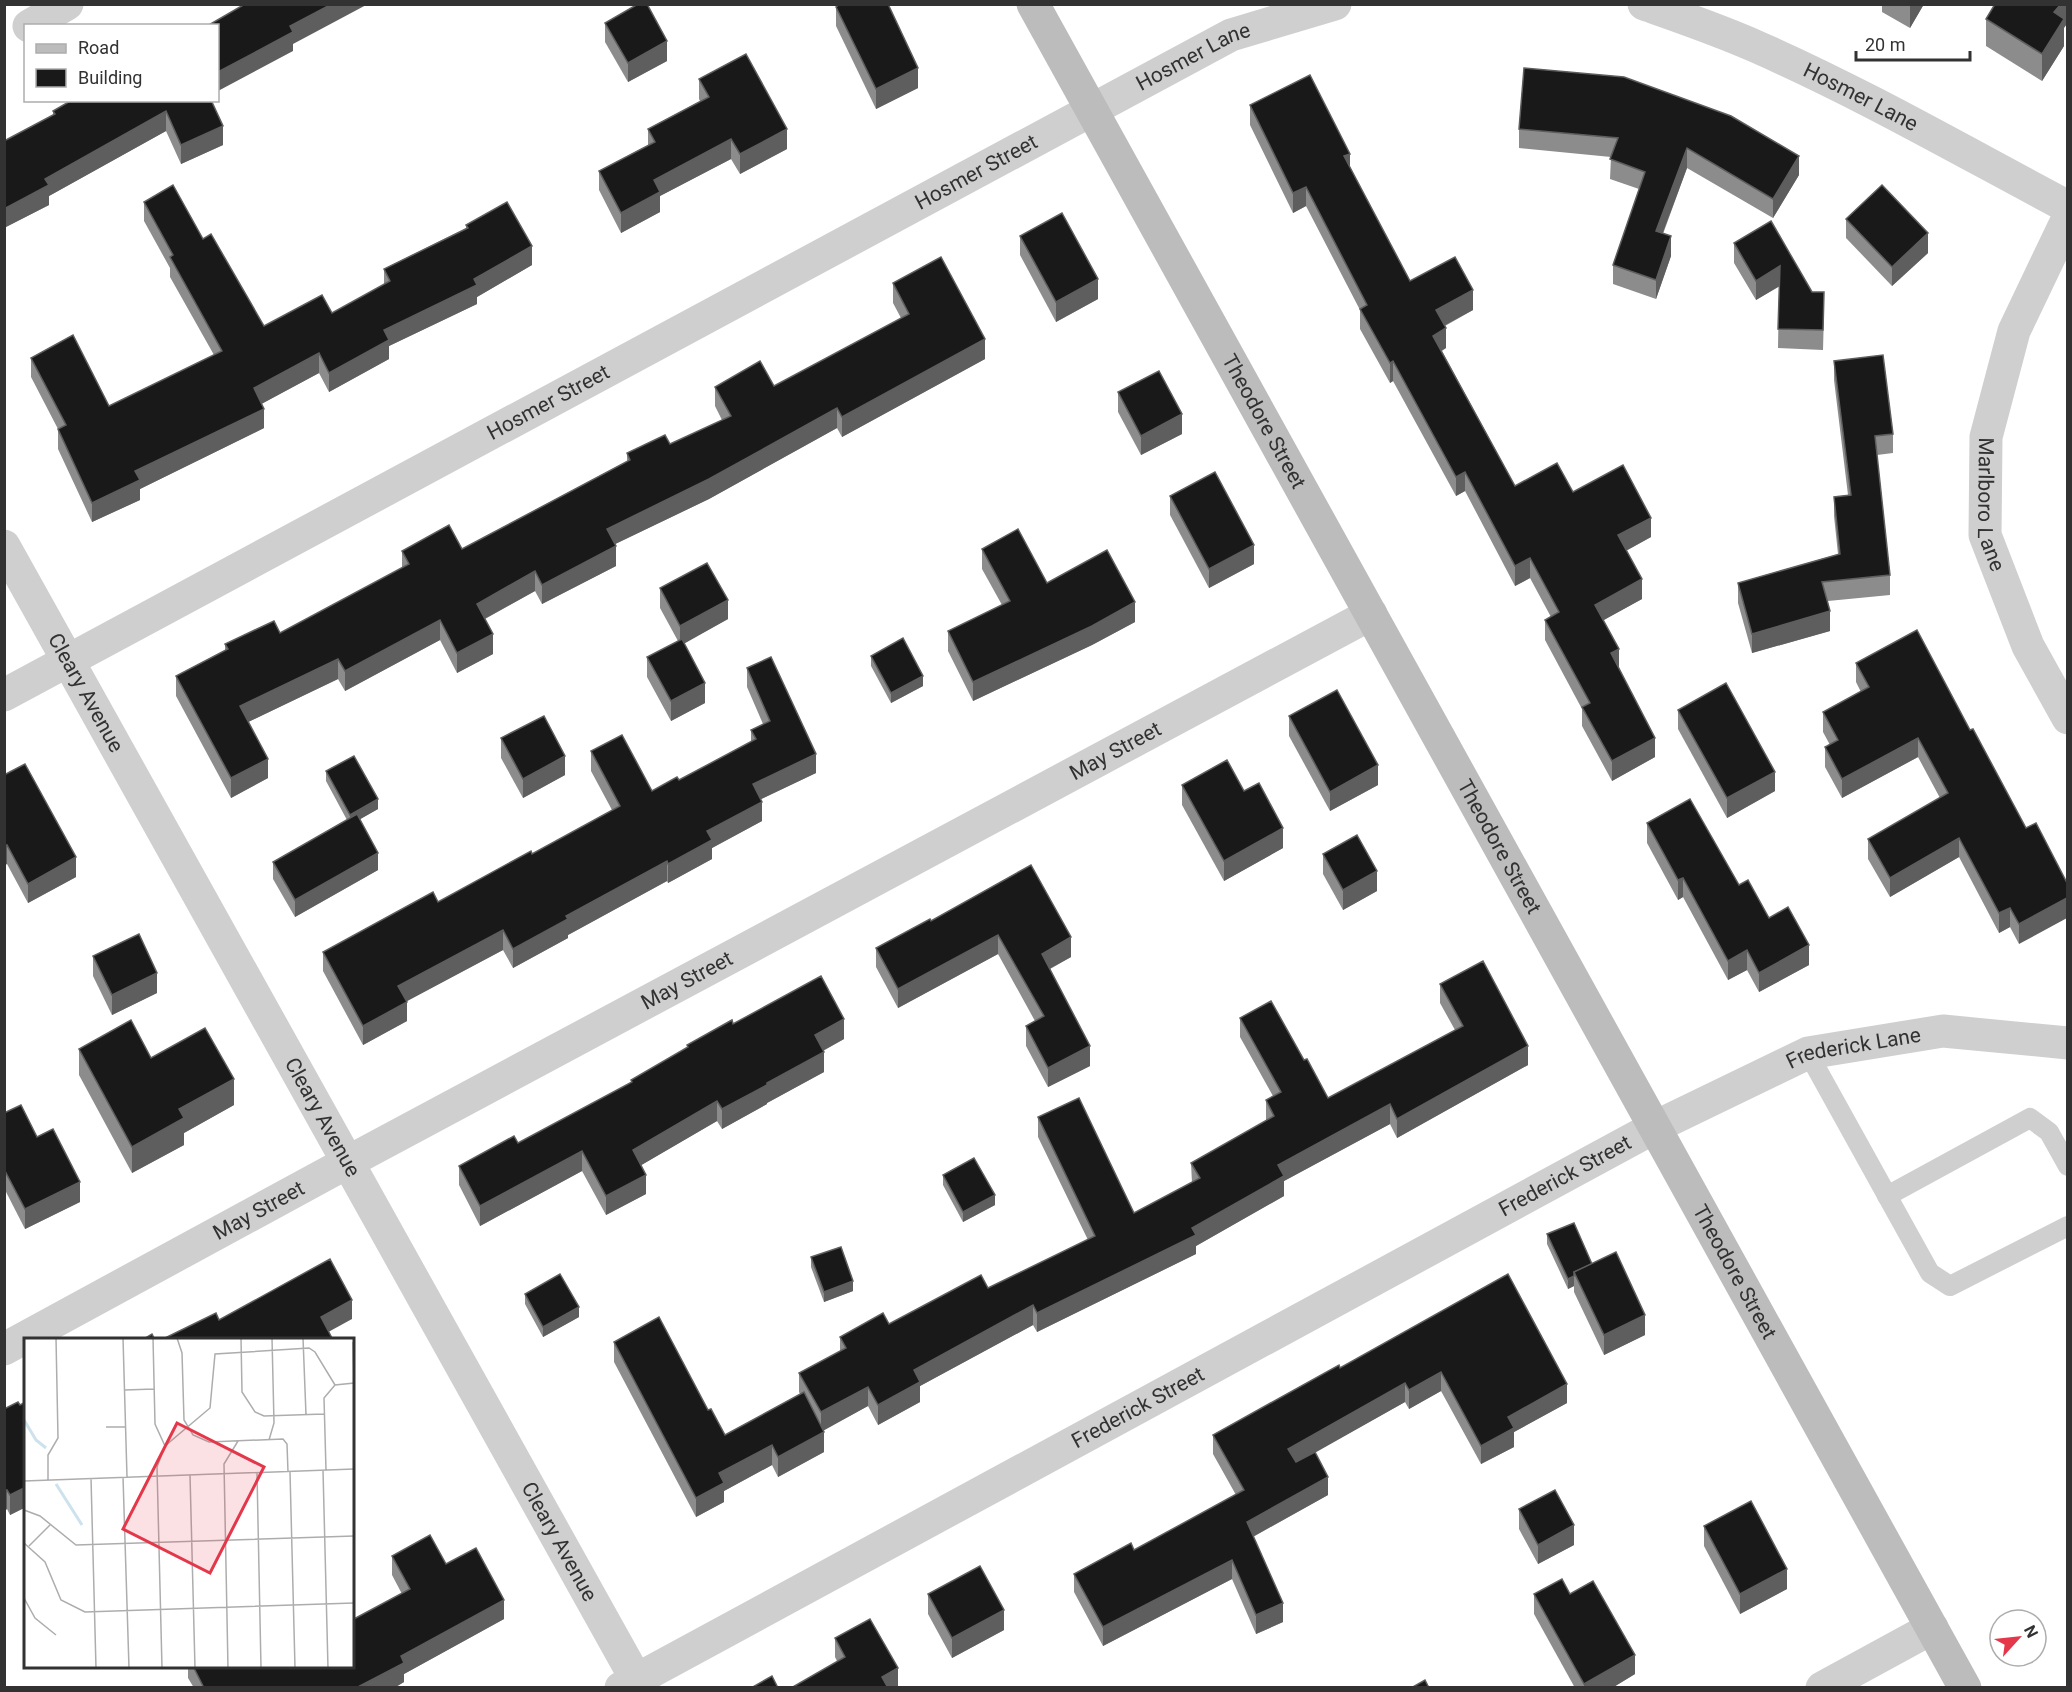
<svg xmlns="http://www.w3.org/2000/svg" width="2072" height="1692" viewBox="0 0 2072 1692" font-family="Roboto,sans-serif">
<rect width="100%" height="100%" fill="#fff"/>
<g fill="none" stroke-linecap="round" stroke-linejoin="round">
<!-- lane -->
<g stroke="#cfcfcf" stroke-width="20">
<polyline points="1808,1053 1930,1273 1950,1286 2068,1226"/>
<polyline points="1887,1196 2030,1118 2049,1132 2068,1166"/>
</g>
<!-- street -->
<g stroke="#cfcfcf" stroke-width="33">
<path id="s1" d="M1644,4C1681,17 1719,30 1755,46C1862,93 1964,152 2068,207"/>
<polyline points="29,26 67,4"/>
<path id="s2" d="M2068,218L2014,331L1986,437L1985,535L2028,646L2068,718"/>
<path id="s3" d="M4,546L641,1688"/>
<path id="s4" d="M4,695L1231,35L1335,4"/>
<path id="s5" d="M4,1349L348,1162L1371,614"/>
<path id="s6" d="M621,1688L1655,1127L1808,1053L1943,1031L2068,1043"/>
<polyline points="1822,1688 1932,1628"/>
</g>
<!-- secondary -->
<path stroke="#bcbcbc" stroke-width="33" id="s7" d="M1033,4L1965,1688"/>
</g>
<!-- wall -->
<g fill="#8c8c8c">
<polygon points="1881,4 1924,4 1910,28 1882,12 1882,5"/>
<polygon points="836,7 918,88 876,109 836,26"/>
<polygon points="1986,19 2064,28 2064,46 2042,81 1986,46"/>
<polygon points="605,23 667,61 628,82 605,42"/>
<polygon points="1524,68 1799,175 1773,218 1687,168 1663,234 1671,256 1656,299 1613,284 1613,265 1639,189 1610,179 1611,157 1519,148 1519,129"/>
<polygon points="699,79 787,149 740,174 731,159 660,196 660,212 621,233 599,190 599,171 648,145 648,129 700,101 699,99"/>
<polygon points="211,100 223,145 181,164 166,131 49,196 49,205 4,228 53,115 53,111"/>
<polygon points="1250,105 1350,167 1410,281 1473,310 1445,326 1446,348 1442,351 1515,486 1573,492 1651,537 1626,551 1642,599 1603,620 1619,668 1655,757 1612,781 1582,726 1582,709 1545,640 1545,620 1551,617 1530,578 1515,586 1465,491 1456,496 1393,381 1390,383 1360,329 1360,310 1306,206 1293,213 1250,125"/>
<polygon points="144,202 203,239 264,326 332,313 384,285 384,269 466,228 466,225 532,265 477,297 477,304 389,346 389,359 329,392 319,373 261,404 264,428 140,489 140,500 92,522 58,449 58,429 31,377 31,358 109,406 214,355 170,277 170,268 144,221"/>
<polygon points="1846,219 1928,253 1892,286 1846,238"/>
<polygon points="1020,236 1098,299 1056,322 1020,255"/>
<polygon points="1734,243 1824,312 1823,350 1778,348 1779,286 1756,300 1734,263"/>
<polygon points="893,283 985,359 842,437 837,428 709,499 615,544 616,566 542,604 535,591 485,619 493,654 457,673 440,640 345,691 338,679 248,722 268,778 231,798 176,696 176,676 225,650 225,644 280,633 402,568 402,551 462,549 627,461 627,453 670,444 722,420 715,406 715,387 774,386 901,318 893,303"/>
<polygon points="1834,361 1893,434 1893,453 1877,455 1890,575 1890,595 1828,601 1830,631 1752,653 1738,603 1738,583 1838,554 1834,516 1834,497 1848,495 1834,380"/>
<polygon points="1118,392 1182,434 1141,455 1118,412"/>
<polygon points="1170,496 1254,564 1209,588 1170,515"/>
<polygon points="982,549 1047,583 1135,622 1092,645 973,701 948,651 948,631 1002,605 982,569"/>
<polygon points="660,588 728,619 684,643 705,703 671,721 647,677 647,657 678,641 660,608"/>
<polygon points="871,656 923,686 891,703 871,666"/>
<polygon points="1856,663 1970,730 2026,828 2019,944 2010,927 1999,933 1959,857 1890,897 1868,859 1868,839 1940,798 1918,757 1842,798 1825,767 1825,747 1830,745 1823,732 1823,712 1861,692 1856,682"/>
<polygon points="747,668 816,773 761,799 762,821 712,848 712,859 668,883 667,881 568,935 568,938 513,968 503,950 406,1001 407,1021 363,1045 323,971 323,952 438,902 532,854 612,810 591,771 591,751 652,791 679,780 751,742 751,730 763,724 747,687"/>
<polygon points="1678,710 1775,791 1727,818 1678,729"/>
<polygon points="1289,716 1378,785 1330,811 1289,736"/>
<polygon points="501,738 565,775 523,798 501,758"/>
<polygon points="326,771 378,809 360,819 378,870 295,917 273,879 273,862 347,820 326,781"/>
<polygon points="4,775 76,877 28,903 7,864"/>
<polygon points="1182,785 1244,791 1283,848 1224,881 1182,805"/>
<polygon points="1647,823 1739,885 1769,918 1809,965 1759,992 1747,970 1728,980 1683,897 1678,900 1647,843"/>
<polygon points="1323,854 1377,891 1343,910 1323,874"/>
<polygon points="1031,865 1071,957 1050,969 1090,1066 1048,1087 1026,1046 1026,1026 1035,1021 998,954 898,1008 876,967 876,948 931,921"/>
<polygon points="93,956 157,993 112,1015 93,976"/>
<polygon points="1440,984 1528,1065 1397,1138 1390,1124 1284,1181 1284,1196 1196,1246 1196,1254 1037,1332 1033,1325 920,1386 920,1402 878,1425 868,1406 823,1430 824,1452 778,1477 772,1465 724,1491 724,1502 696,1517 614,1362 614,1342 708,1410 725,1435 800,1394 799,1392 799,1373 840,1352 840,1337 889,1324 988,1288 1088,1240 1038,1137 1038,1117 1134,1213 1192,1183 1191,1163 1266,1121 1266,1100 1273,1096 1240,1037 1240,1018 1304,1060 1328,1098 1455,1030 1440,1003"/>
<polygon points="733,1024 844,1039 823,1051 824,1072 767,1103 767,1104 722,1129 717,1121 641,1165 646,1194 606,1215 582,1171 480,1226 459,1185 459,1166 518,1143 631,1083 631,1080 687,1048 687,1045"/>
<polygon points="79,1049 151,1058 234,1105 184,1133 184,1145 132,1173 79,1075"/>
<polygon points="4,1113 37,1137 80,1202 25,1229 4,1188"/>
<polygon points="943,1175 995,1205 963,1222 943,1185"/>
<polygon points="1547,1234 1592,1264 1645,1335 1604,1355 1574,1292 1574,1286 1568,1289 1547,1244"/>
<polygon points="811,1257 853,1291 824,1302 811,1267"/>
<polygon points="1508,1274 1567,1403 1514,1432 1514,1447 1481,1464 1441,1391 1409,1409 1405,1402 1315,1452 1328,1495 1253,1537 1283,1622 1256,1634 1232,1579 1103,1646 1074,1592 1074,1574 1134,1550 1236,1495 1213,1454 1213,1435 1340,1368"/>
<polygon points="525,1294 579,1317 543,1337 525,1304"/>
<polygon points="26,1402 26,1507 10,1515 7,1509 4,1511 4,1409 20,1405"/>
<polygon points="1519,1509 1574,1545 1538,1564 1519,1529"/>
<polygon points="1704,1526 1787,1589 1740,1614 1704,1546"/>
<polygon points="392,1556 446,1564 504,1619 404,1674 404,1682 394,1688 194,1688 188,1678 188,1666 352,1666 402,1594 392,1575"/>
<polygon points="928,1594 1004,1630 952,1658 928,1614"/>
<polygon points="1534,1594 1570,1594 1635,1674 1612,1688 1575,1688 1534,1614"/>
<polygon points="835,1638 898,1686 837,1661 835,1657"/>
</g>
<!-- shaded-wall -->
<g fill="#5e5e5e">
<polygon points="332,4 368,4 293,44 293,51 218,91 218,72 290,26"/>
<polygon points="1910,4 1924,4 1910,28"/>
<polygon points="2061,4 2067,4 2067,24 2064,28 2064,46 2042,81 2042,54 2054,12"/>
<polygon points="667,41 667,61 628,82 628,63"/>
<polygon points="918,68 918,88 876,109 876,89"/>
<polygon points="166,111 166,131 49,196 49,205 4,228 4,209 45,179"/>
<polygon points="223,126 223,145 181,164 181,145"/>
<polygon points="787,129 787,149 740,174 740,154"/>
<polygon points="731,139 731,159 660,196 660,212 621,233 621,213 654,180"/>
<polygon points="1687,148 1687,168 1656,251 1656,231"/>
<polygon points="1350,154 1350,173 1344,156"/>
<polygon points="1799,156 1799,175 1773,218 1773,199"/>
<polygon points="1306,187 1306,206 1293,213 1293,193"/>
<polygon points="1928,233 1928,253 1892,286 1892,267"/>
<polygon points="1671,236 1671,256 1656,299 1656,280"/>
<polygon points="532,246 532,265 477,297 477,304 389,346 389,359 329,392 329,373 384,330"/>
<polygon points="1780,266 1780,286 1756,300 1756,281"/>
<polygon points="1098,279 1098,299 1056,322 1056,302"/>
<polygon points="1473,290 1473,310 1436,330 1436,310"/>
<polygon points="1446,328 1446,348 1433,355 1433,336"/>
<polygon points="985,339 985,359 842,437 842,417"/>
<polygon points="319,353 319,373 254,408 254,388"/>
<polygon points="1393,361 1393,381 1390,383 1390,363"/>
<polygon points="837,408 837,428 709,499 607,548 607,529"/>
<polygon points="264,409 264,428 140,489 140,500 92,522 92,503 135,471"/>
<polygon points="1182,414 1182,434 1141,455 1141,436"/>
<polygon points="1465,472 1465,491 1456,496 1456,477"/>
<polygon points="1651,518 1651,537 1618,555 1618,535"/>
<polygon points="1254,545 1254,564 1209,588 1209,569"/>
<polygon points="616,546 616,566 542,604 542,585"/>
<polygon points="1530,558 1530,578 1515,586 1515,566"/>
<polygon points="535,571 535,591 477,623 477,604"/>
<polygon points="1642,579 1642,599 1595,625 1595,605"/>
<polygon points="728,600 728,619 680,646 680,626"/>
<polygon points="1135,602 1135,622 1092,645 973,701 973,682"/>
<polygon points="1830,611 1830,631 1752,653 1752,634"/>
<polygon points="440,620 440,640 345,691 345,671"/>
<polygon points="493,634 493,654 457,673 457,653"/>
<polygon points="1619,649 1619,669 1611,653"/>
<polygon points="338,659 338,679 240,726 240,706"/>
<polygon points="923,676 923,686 891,703 891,693"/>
<polygon points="705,683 705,703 671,721 671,701"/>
<polygon points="1655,738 1655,757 1612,781 1612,761"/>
<polygon points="1918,738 1918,757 1842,798 1842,779"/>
<polygon points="816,754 816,773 753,803 753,784"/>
<polygon points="565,756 565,775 523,798 523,779"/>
<polygon points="268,759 268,778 231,798 231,778"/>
<polygon points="1378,765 1378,785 1330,811 1330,792"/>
<polygon points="1775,772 1775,791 1727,818 1727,798"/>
<polygon points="378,799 378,809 350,825 350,815"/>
<polygon points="762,802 762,821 712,848 712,859 668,883 668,864 707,831"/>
<polygon points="1283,828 1283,848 1224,881 1224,861"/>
<polygon points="1959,838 1959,857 1890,897 1890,878"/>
<polygon points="7,845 7,864 4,866 4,846"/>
<polygon points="378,853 378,870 295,917 295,900"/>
<polygon points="76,857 76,877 28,903 28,884"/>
<polygon points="667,861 667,881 568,935 568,938 513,968 513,949 566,916"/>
<polygon points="1377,871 1377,891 1343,910 1343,890"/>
<polygon points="1683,878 1683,897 1678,900 1678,880"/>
<polygon points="2067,898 2067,918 2019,944 2019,924"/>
<polygon points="2010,908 2010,927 1999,933 1999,913"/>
<polygon points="503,930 503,950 398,1006 398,986"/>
<polygon points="998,935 998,954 898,1008 898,989"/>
<polygon points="1071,937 1071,957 1042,973 1042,954"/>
<polygon points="1809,945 1809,965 1759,992 1759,973"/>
<polygon points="1747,950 1747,970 1728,980 1728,961"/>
<polygon points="157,973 157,993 112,1015 112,995"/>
<polygon points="407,1002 407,1021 363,1045 363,1026"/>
<polygon points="844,1019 844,1039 815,1055 815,1035"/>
<polygon points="1090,1046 1090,1066 1048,1087 1048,1068"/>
<polygon points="1528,1046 1528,1065 1397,1138 1397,1119"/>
<polygon points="824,1052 824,1072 767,1103 767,1104 722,1129 722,1109 767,1083"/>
<polygon points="234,1079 234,1105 184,1133 184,1145 132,1173 132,1147 179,1109"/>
<polygon points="717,1101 717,1121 633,1170 633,1150"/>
<polygon points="1390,1104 1390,1124 1284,1181 1284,1196 1196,1246 1196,1254 1037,1332 1037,1313 1192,1228 1278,1165"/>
<polygon points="582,1151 582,1171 480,1226 480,1206"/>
<polygon points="646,1175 646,1194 606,1215 606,1196"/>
<polygon points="80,1182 80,1202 25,1229 25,1209"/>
<polygon points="995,1195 995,1205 963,1222 963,1212"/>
<polygon points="1574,1276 1574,1286 1568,1289 1568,1279"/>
<polygon points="853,1281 853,1291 824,1302 824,1292"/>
<polygon points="352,1300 352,1319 321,1336 321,1317"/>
<polygon points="1033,1305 1033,1325 920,1386 920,1402 878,1425 878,1405 914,1370"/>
<polygon points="579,1307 579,1317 543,1337 543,1327"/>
<polygon points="1645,1315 1645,1335 1604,1355 1604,1335"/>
<polygon points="1441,1372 1441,1391 1409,1409 1409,1390"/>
<polygon points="1405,1383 1405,1402 1288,1468 1288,1449"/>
<polygon points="1567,1384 1567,1403 1514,1432 1514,1447 1481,1464 1481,1446 1508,1417"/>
<polygon points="868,1387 868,1406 821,1432 821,1412"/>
<polygon points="824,1432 824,1452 778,1477 778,1457"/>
<polygon points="772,1445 772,1465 724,1491 724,1502 696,1517 696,1498 719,1473"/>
<polygon points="1328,1477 1328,1495 1247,1540 1247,1522"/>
<polygon points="26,1487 26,1507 10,1515 10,1495"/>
<polygon points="7,1490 7,1509 4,1511 4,1491"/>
<polygon points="1574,1525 1574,1545 1538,1564 1538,1545"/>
<polygon points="1232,1560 1232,1579 1103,1646 1103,1627"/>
<polygon points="1787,1569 1787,1589 1740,1614 1740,1594"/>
<polygon points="504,1600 504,1619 404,1674 404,1682 394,1688 356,1688 401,1656"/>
<polygon points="1283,1603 1283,1622 1256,1634 1256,1615"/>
<polygon points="1004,1610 1004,1630 952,1658 952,1638"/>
<polygon points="1635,1655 1635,1674 1612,1688 1584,1688 1584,1684"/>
<polygon points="898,1668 898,1686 896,1688 882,1688 882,1677"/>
</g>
<!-- building -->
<g fill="#191919" stroke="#5e5e5e" stroke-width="1.5">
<polygon points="245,4 332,4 290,26 293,32 218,72 218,26 207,26"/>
<polygon points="638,4 647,4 667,41 628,63 605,23"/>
<polygon points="840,4 888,4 918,68 876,89 836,7"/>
<polygon points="1995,4 2061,4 2054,12 2064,19 2042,54 1986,19"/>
<polygon points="746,54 787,129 740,154 731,139 654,180 660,192 621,213 599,171 655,142 648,129 709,97 699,79"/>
<polygon points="1524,68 1624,77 1731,116 1799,156 1773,199 1687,148 1656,231 1671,236 1656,280 1613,265 1645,172 1610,159 1618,138 1519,129"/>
<polygon points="1310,75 1350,154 1344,156 1410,281 1455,257 1473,290 1436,310 1446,328 1433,336 1515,486 1557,463 1573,492 1623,465 1651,518 1618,535 1642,579 1595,605 1619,649 1611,653 1655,738 1612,761 1582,707 1590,703 1545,620 1559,612 1530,558 1515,566 1465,472 1456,477 1393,361 1390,363 1360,309 1367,305 1306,187 1293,193 1250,105"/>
<polygon points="72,100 211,100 223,126 181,145 166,111 45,179 49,185 4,209 4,141 55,114 53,111"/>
<polygon points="173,185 203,239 211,234 264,326 322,295 332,313 390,281 384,269 468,228 466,225 507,202 532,246 474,279 477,285 384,330 389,340 329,373 319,353 254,388 264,409 135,471 140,480 92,503 58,429 66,425 31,358 73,335 109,406 222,351 170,257 173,255 144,202"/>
<polygon points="1882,185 1928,233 1892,267 1846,219"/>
<polygon points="1062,213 1098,279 1056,302 1020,236"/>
<polygon points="1771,221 1812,292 1824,292 1823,330 1778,329 1780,266 1756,281 1734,243"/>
<polygon points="941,257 985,339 842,417 837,408 709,479 607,529 616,546 542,585 535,571 477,604 493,634 457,653 440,620 345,671 338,659 240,706 268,759 231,778 176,676 228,649 225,644 274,621 280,633 409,564 402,551 449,525 462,549 630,460 627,453 665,435 670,444 731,416 715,387 760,361 774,386 909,314 893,283"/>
<polygon points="1883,355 1893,434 1875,436 1890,575 1822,582 1830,611 1752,634 1738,583 1840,554 1834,497 1851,495 1834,361"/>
<polygon points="1159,371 1182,414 1141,436 1118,392"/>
<polygon points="1215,472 1254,545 1209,569 1170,496"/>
<polygon points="1018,529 1047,583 1107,550 1135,602 1092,626 973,682 948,631 1010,601 982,549"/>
<polygon points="707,563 728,600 680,626 660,588"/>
<polygon points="1917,630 1970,730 1973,729 2026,828 2036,823 2067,883 2067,898 2019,924 2010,908 1999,913 1959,838 1890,878 1868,839 1948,793 1918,738 1842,779 1825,747 1838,740 1823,712 1869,687 1856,663"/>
<polygon points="903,638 923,676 891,693 871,656"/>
<polygon points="682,639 705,683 671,701 647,657"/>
<polygon points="771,657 816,754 753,784 762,802 707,831 712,840 668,864 667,861 566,916 568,919 513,949 503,930 398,986 407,1002 363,1026 323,952 433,892 438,902 531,851 532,854 620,806 591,751 622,735 652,791 677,777 679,780 756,739 751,730 770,721 747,668"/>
<polygon points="1726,683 1775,772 1727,798 1678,710"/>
<polygon points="1337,690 1378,765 1330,792 1289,716"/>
<polygon points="544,716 565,756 523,779 501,738"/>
<polygon points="354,756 378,799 350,815 326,771"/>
<polygon points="1227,760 1244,791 1259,783 1283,828 1224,861 1182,785"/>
<polygon points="25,764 76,857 28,884 7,845 4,846 4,775"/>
<polygon points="1690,799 1739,885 1748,880 1769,918 1788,907 1809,945 1759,973 1747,950 1728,961 1683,878 1678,880 1647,823"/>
<polygon points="357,814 378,853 295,900 273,862"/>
<polygon points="1357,835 1377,871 1343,890 1323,854"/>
<polygon points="1031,865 1071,937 1042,954 1090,1046 1048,1068 1026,1026 1044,1016 998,935 898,989 876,948 930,919 931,921"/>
<polygon points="139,934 157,973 112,995 93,956"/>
<polygon points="1483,961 1528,1046 1397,1119 1390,1104 1278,1165 1284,1176 1192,1228 1196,1235 1037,1313 1033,1305 914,1370 920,1382 878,1405 868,1387 821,1412 799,1373 846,1348 840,1337 883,1313 889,1324 981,1275 988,1288 1095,1236 1038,1117 1079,1098 1134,1213 1200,1178 1191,1163 1274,1116 1266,1100 1281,1092 1240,1018 1271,1001 1304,1060 1307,1059 1328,1098 1463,1026 1440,984"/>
<polygon points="821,976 844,1019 815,1035 824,1052 767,1083 767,1085 722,1109 717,1101 633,1150 646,1175 606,1196 582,1151 480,1206 459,1166 514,1136 518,1143 632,1082 631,1080 688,1047 687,1045 732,1020 733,1024"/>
<polygon points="131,1020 151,1058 205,1028 234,1079 179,1109 184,1118 132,1147 79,1049"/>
<polygon points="21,1105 37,1137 53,1129 80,1182 25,1209 4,1169 4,1113"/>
<polygon points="974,1158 995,1195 963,1212 943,1175"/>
<polygon points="1574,1223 1592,1264 1574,1272 1574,1276 1568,1279 1547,1234"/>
<polygon points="841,1247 853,1281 824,1292 811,1257"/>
<polygon points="1616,1252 1645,1315 1604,1335 1574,1272"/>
<polygon points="330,1259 352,1300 321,1317 332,1338 330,1340 161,1340 216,1313 219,1320"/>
<polygon points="560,1274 579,1307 543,1327 525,1294"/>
<polygon points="1508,1274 1567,1384 1508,1417 1514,1428 1481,1446 1441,1372 1409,1390 1405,1383 1288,1449 1296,1462 1315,1452 1328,1477 1247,1522 1283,1603 1256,1615 1232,1560 1103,1627 1074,1574 1131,1543 1134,1550 1244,1490 1213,1435 1339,1365 1340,1368"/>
<polygon points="659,1317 708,1410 711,1409 725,1435 804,1392 824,1432 778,1457 772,1445 719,1473 724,1483 696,1498 614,1342"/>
<polygon points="152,1334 155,1340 142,1340"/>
<polygon points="18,1402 20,1405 26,1402 26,1487 10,1495 7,1490 4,1491 4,1409"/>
<polygon points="1555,1490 1574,1525 1538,1545 1519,1509"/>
<polygon points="1751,1501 1787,1569 1740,1594 1704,1526"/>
<polygon points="430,1535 446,1564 476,1548 504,1600 401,1656 404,1663 356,1688 204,1688 193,1666 352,1666 352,1620 410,1589 392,1556"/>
<polygon points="980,1566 1004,1610 952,1638 928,1594"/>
<polygon points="1562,1579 1570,1594 1593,1581 1635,1655 1584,1684 1534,1594"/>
<polygon points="870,1619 898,1668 882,1677 888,1688 791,1688 845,1657 835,1638"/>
<polygon points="772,1676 778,1688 751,1688"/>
<polygon points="1425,1680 1429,1688 1411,1688"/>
</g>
<g text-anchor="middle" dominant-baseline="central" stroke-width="6" stroke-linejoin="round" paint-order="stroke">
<!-- street labels -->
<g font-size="21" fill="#323232" stroke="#fff">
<text stroke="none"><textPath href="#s4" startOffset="1350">Hosmer Lane</textPath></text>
<text stroke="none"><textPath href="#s1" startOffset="236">Hosmer Lane</textPath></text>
<text stroke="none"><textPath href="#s4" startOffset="1104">Hosmer Street</textPath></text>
<text stroke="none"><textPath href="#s4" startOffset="618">Hosmer Street</textPath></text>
<text stroke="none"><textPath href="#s7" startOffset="477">Theodore Street</textPath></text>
<text stroke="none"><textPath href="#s2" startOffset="303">Marlboro Lane</textPath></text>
<text stroke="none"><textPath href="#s3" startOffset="168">Cleary Avenue</textPath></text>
<text stroke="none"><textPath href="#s5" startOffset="1262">May Street</textPath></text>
<text stroke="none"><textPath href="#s7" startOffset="963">Theodore Street</textPath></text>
<text stroke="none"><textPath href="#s5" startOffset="776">May Street</textPath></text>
<text stroke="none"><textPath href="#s6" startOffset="1392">Frederick Lane</textPath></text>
<text stroke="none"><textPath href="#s3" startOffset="654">Cleary Avenue</textPath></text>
<text stroke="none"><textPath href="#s6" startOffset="1074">Frederick Street</textPath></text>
<text stroke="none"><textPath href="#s5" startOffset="290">May Street</textPath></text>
<text stroke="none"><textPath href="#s7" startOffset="1449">Theodore Street</textPath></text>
<text stroke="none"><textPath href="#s6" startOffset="588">Frederick Street</textPath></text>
<text stroke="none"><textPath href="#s3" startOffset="1140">Cleary Avenue</textPath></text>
</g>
</g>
<!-- overview -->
<g transform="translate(24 1338)">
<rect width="330" height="330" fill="#fff"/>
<path fill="none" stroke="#cde2ed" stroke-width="3" d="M0,82L12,102L22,110M32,146L58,187"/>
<path fill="none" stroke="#adadad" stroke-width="1.5" d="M99,0L103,139M129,0L131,86L141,108M153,0L158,15L160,82L169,97L185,104L259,101L263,106L264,134M217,0L218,54L231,74L240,78L300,76M279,0L282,77M101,52L130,51M82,89H102M245,102L250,85L248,0M299,132L304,330M302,132L300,60L311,47L330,45L329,4M266,134L271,330M233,135L237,330M166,137L171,330M99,139L105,330M67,140L72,330M24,142V117L34,100L32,0M0,143L330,131M0,172L16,178L52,207L330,198M0,205L21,224L37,262L61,274L330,265M5,208L26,187M0,260L11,280L32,297M138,330L133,129L141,108L186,70L191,16L285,10L291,14L311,47M204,330L200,126L214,103"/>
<path fill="#e5374a" fill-opacity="0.15" stroke="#e5374a" stroke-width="3" d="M153,85L240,129L186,235L99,191Z"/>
<rect width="330" height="330" fill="none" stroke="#323232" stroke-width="3"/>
</g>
<!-- border -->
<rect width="2072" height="1692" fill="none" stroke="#323232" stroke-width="12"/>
<!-- legend -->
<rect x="24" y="24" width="195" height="78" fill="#ffffff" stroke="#adadad" stroke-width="1.5"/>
<rect x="36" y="44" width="30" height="9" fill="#bcbcbc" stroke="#adadad" stroke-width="1.5"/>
<text x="78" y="54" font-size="18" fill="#323232">Road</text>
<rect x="36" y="69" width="30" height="18" fill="#191919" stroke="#adadad" stroke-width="1.5"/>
<text x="78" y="84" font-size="18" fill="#323232">Building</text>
<!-- north arrow -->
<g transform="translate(2018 1638) rotate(63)"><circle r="28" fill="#ffffff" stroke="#adadad" stroke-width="1.5"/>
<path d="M0-4.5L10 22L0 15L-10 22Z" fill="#e5374a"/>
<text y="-9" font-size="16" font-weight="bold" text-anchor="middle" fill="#323232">N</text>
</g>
<!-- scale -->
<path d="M1856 51v9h114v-9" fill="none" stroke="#323232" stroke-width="3"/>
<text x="1865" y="51" font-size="18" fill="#323232" stroke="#ffffff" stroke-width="4.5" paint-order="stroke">20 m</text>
</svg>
